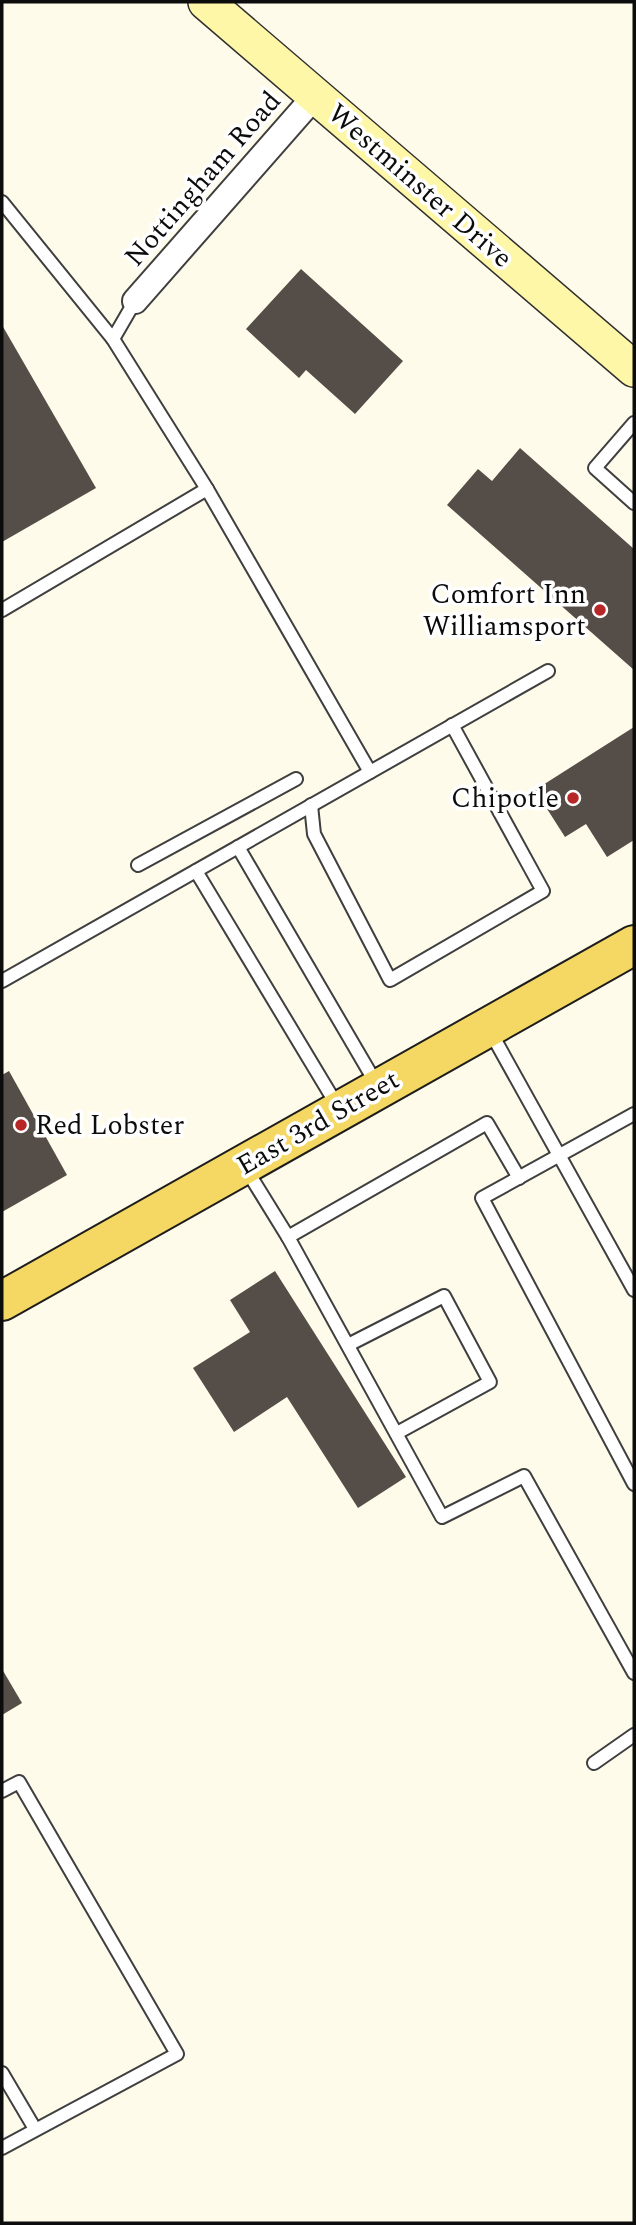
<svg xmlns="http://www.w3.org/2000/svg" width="636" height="2225" viewBox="0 0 636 2225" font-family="Spectral,serif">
<rect width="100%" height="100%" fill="#fffbea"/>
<!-- building -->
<g fill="#544d48">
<polygon points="301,269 403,361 355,414 306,370 299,378 246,329"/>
<polygon points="2,325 96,488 2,542"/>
<polygon points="520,448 634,549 634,670 447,505 478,469 492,481"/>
<polygon points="634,727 634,840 607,857 586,824 565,837 535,790"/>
<polygon points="9,1071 67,1175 2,1212 2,1075"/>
<polygon points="275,1271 406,1477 358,1508 287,1397 234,1432 193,1368 250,1332 230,1300"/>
<polygon points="2,1669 22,1703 2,1715"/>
</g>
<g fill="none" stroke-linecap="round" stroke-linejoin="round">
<defs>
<g id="lane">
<polyline points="2,202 113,339"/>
<polyline points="135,301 113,339 207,489 370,772"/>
<polyline points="634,423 595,468 634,503"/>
<polyline points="2,610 207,489"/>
<polyline points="311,805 314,834 390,980 543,891 452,725"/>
<polyline points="238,847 377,1085"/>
<polyline points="138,865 296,779"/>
<polyline points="196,871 338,1107"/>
<polyline points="2,981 548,671"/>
<polyline points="490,1031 634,1290"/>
<polyline points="634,1114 482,1198 634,1484"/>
<polyline points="246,1169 288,1237"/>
<polyline points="519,1178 487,1123 288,1237 442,1517 524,1476 634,1673"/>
<polyline points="348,1345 444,1296 490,1382 397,1433"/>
<polyline points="594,1763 634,1735"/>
<polyline points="2,1791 19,1782 177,2054 2,2148"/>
<polyline points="2,2073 35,2129"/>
</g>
<polyline id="street" points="135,301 315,96"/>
<polyline id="secondary" points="206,2 634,369"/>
<polyline id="primary" points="2,1301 634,945"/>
</defs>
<!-- lane casing -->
<use href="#lane" stroke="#3f3f3f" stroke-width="16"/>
<!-- street casing -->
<use href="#street" stroke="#3f3f3f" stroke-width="28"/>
<!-- secondary casing -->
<use href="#secondary" stroke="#2e2e2e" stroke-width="38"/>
<!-- primary casing -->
<use href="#primary" stroke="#1d1d1d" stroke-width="42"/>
<!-- lane -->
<use href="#lane" stroke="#fff" stroke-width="12"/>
<!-- street -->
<use href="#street" stroke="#fff" stroke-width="24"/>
<!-- secondary -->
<use href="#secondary" stroke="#fdf7a7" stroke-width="35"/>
<!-- primary -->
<use href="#primary" stroke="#f5d864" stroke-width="38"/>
</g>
<!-- markers -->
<g fill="#b82728" stroke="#fff" stroke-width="2.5">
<circle cx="600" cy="610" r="7"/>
<circle cx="573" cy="798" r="7"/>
<circle cx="21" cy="1125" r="7"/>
</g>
<g text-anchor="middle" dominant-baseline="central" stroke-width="7" stroke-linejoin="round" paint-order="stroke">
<!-- street labels -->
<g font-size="28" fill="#0c0c0c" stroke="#fff">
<text transform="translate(203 179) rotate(-49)">Nottingham Road</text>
<text transform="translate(420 186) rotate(41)">Westminster Drive</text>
<text transform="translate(318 1123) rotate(-30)">East 3rd Street</text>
</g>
<!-- poi labels -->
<g font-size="28" fill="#0c0c0c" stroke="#fff" text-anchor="end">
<text x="586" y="594">Comfort Inn<tspan x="586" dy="32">Williamsport</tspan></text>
<text x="559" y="798">Chipotle</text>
<text x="35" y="1125" text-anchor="start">Red Lobster</text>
</g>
</g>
<!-- border -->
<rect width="636" height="2225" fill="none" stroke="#0c0c0c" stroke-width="7"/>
</svg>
